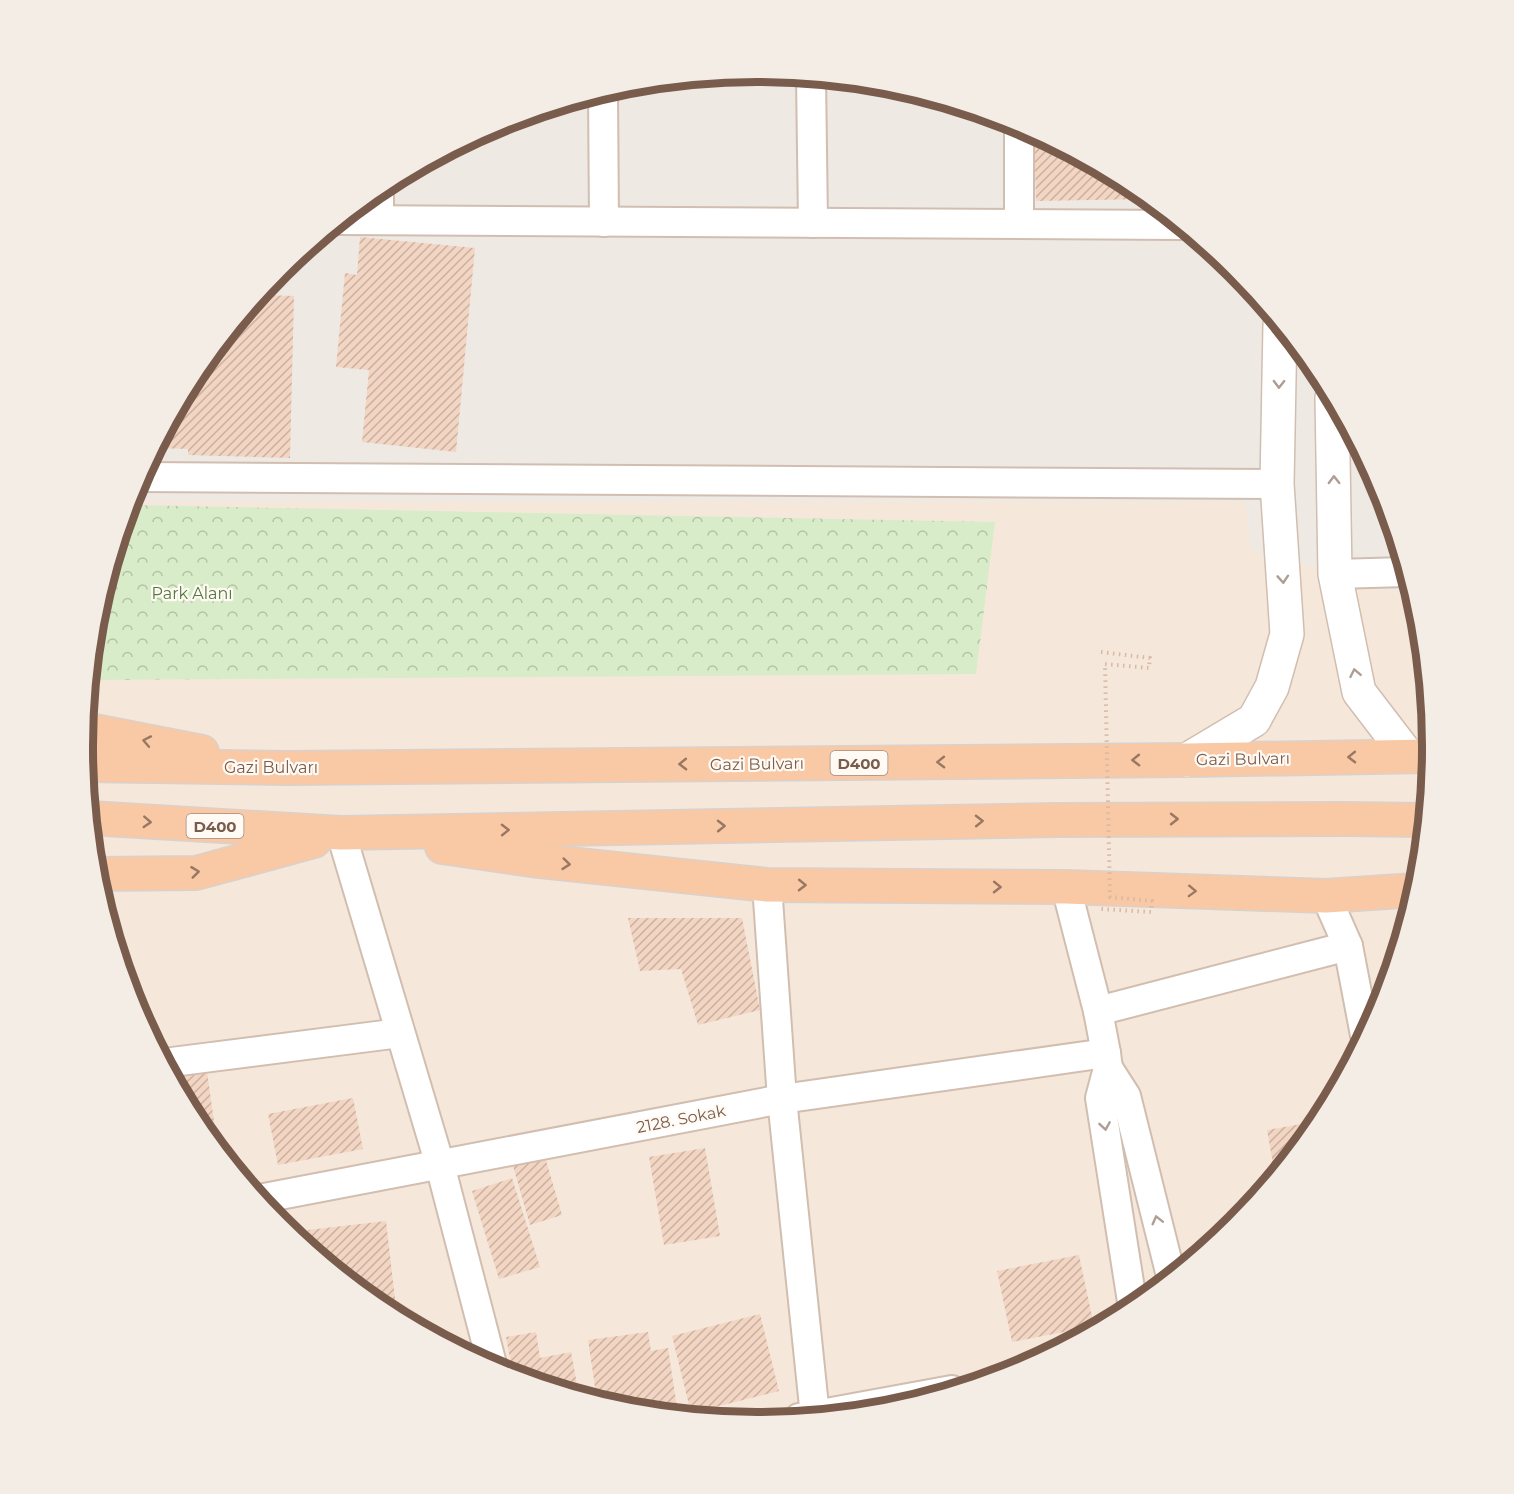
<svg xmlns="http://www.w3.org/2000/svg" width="1514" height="1494" viewBox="0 0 1514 1494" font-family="Montserrat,sans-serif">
<defs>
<pattern id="forest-crowns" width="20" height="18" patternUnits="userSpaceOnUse" patternTransform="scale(1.5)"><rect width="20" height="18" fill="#d8ecc9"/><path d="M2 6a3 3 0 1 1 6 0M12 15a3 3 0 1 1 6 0" fill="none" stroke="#b4c2a5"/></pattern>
<pattern id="building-hatch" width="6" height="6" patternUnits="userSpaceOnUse" patternTransform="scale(1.5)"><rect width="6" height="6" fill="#f3d5c3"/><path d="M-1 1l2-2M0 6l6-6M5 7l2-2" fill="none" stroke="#cab0a1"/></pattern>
</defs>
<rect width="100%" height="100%" fill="#fdf6ec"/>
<!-- residential -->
<circle fill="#f5e8da" cx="757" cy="748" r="672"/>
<!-- industrial -->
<polygon fill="#efe9e4" points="757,72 889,85 1016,124 1132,186 1235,270 1318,372 1381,489 1414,598 1251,549 1245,502 130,501 134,488 196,372 280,269 382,186 499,123 626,85"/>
<!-- forest -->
<polygon fill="url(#forest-crowns)" points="129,505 132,505 995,522 976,674 89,680 95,615"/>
<!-- building -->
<g fill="url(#building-hatch)">
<polygon points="1034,133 1132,186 1148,199 1036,201"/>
<polygon points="360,237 475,248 456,452 362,442 369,370 336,367 345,273 357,275"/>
<polygon points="266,287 266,295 294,296 290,458 188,455 188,449 155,448 196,372"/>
<polygon points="628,918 742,918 760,1010 698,1025 681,969 640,971"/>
<polygon points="207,1072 218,1149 196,1122 172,1077"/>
<polygon points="353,1098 363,1149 278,1165 268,1114"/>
<polygon points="1319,1121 1318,1122 1275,1175 1267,1130"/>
<polygon points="705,1148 720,1236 664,1245 649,1157"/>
<polygon points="545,1157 562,1215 530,1225 513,1166"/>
<polygon points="512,1178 540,1267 499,1279 472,1191"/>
<polygon points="386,1221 397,1316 382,1308 310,1249 308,1230"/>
<polygon points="1079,1255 1094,1326 1012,1342 997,1271"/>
<polygon points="760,1314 779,1391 691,1413 672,1336"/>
<polygon points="536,1332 540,1358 571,1352 579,1395 513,1375 506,1337"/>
<polygon points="648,1332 651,1351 668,1348 678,1414 625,1409 597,1400 588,1340"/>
</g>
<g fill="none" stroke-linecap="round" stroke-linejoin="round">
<defs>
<g id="minor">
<polyline points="811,77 813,223"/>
<polyline points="603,92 604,222"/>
<polyline points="340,220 1180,225"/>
<polyline points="379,220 379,189"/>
<polyline points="1019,224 1019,126"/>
<polyline points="140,477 1277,484"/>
<polyline points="1335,574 1406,572"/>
<polyline points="341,833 440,1165 493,1368"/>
<polyline points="767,885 782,1099 815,1416"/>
<polyline points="1066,887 1098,1011 1106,1053 1108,1068 1100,1098 1133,1308"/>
<polyline points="1326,896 1348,946 1365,1035"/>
<polyline points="1098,1011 1348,946"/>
<polyline points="164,1063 400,1033"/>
<polyline points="1108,1068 1126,1096 1171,1276"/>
<polyline points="259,1199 782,1099 1106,1053"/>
<polyline points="799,1418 952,1390"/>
</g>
<g id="tertiary">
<polyline points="1332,398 1335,574 1359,692 1408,756"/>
<polyline points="1187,760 1254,720 1272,687 1287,634 1277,484 1280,325"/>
</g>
<g id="trunk">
<polyline points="84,729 202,752"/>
<polyline points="84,765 287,768 1187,760 1431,756"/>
<polyline points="89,818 341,833 1058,820 1345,819 1425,820"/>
<polyline points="442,847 531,860 767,885 1066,887 1326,896 1416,890"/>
<polyline points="94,874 196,873 314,841"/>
</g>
</defs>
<!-- minor casing -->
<use href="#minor" stroke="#d1beb0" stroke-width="32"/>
<!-- tertiary casing -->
<use href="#tertiary" stroke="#d1beb0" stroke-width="36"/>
<!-- trunk casing -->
<use href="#trunk" stroke="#dad1cd" stroke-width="36"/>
<!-- minor -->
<use href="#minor" stroke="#fff" stroke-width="28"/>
<!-- tertiary -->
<use href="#tertiary" stroke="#fff" stroke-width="33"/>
<!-- trunk -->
<use href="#trunk" stroke="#f9c8a4" stroke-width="33"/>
<!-- path-bridge -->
<polyline stroke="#d9b8a5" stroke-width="4" stroke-dasharray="1.5 4.5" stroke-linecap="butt" points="1101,652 1150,658 1149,668 1105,664 1110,897 1152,901 1151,912 1101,909"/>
</g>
<!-- one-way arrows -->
<defs><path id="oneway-chevron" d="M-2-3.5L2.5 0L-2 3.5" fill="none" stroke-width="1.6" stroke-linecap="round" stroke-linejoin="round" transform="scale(1.5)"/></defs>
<g stroke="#af9d94">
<use href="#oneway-chevron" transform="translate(1279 384) rotate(91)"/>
<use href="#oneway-chevron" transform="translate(1334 480) rotate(-91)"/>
<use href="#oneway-chevron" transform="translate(1283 579) rotate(86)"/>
<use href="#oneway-chevron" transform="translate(1355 673) rotate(-101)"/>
<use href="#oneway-chevron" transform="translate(1105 1126) rotate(81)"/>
<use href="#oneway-chevron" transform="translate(1157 1220) rotate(-104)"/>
</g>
<g stroke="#9a7763">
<use href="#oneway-chevron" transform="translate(147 741) rotate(-169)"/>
<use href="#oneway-chevron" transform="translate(1352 757) rotate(179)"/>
<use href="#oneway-chevron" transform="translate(1136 760) rotate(179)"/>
<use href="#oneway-chevron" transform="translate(941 762) rotate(179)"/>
<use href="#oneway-chevron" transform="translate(683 764) rotate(179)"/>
<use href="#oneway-chevron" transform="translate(1174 819)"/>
<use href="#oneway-chevron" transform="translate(979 821) rotate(-1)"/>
<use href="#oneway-chevron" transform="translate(147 822) rotate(3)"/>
<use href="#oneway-chevron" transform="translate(721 826) rotate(-1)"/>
<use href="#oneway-chevron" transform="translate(505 830) rotate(-1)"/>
<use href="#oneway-chevron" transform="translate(566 864) rotate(6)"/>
<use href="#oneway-chevron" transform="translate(195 872) rotate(-7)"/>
<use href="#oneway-chevron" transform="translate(802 885) rotate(1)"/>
<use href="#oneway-chevron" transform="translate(997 887) rotate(1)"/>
<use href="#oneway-chevron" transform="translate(1192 891) rotate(2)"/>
</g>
<g text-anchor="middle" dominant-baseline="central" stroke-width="4.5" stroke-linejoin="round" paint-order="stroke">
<!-- shield labels -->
<g fill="#fffaf3" stroke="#a28b7f" stroke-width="1.5">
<rect x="830.5" y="751" width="57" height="24" rx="4.5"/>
<rect x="186.5" y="814" width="57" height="24" rx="4.5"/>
</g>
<g font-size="15" font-weight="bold" fill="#7a5c4d">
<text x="859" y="763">D400</text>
<text x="215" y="826">D400</text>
</g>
<!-- park labels -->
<g font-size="16" fill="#537a41" stroke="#fffaf3">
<text x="192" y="593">Park Alanı</text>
</g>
<!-- street labels -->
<g font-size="16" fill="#7a5c4d" stroke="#fffaf3">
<text transform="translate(1243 759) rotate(-1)">Gazi Bulvarı</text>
<text transform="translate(757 764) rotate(-1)">Gazi Bulvarı</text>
<text x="271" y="767">Gazi Bulvarı</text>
<text transform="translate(681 1119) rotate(-11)">2128. Sokak</text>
</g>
</g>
<!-- crop -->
<path d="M0 0H1514V1494H0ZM757 82H758A664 664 0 0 1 1422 746V748A664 664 0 0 1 758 1412H757A664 664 0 0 1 93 748V746A664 664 0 0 1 757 82Z" fill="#f4ede6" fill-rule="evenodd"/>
<path fill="none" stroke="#7a5c4d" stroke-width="8" d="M757 82H758A664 664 0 0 1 1422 746V748A664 664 0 0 1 758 1412H757A664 664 0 0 1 93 748V746A664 664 0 0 1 757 82Z"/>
</svg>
